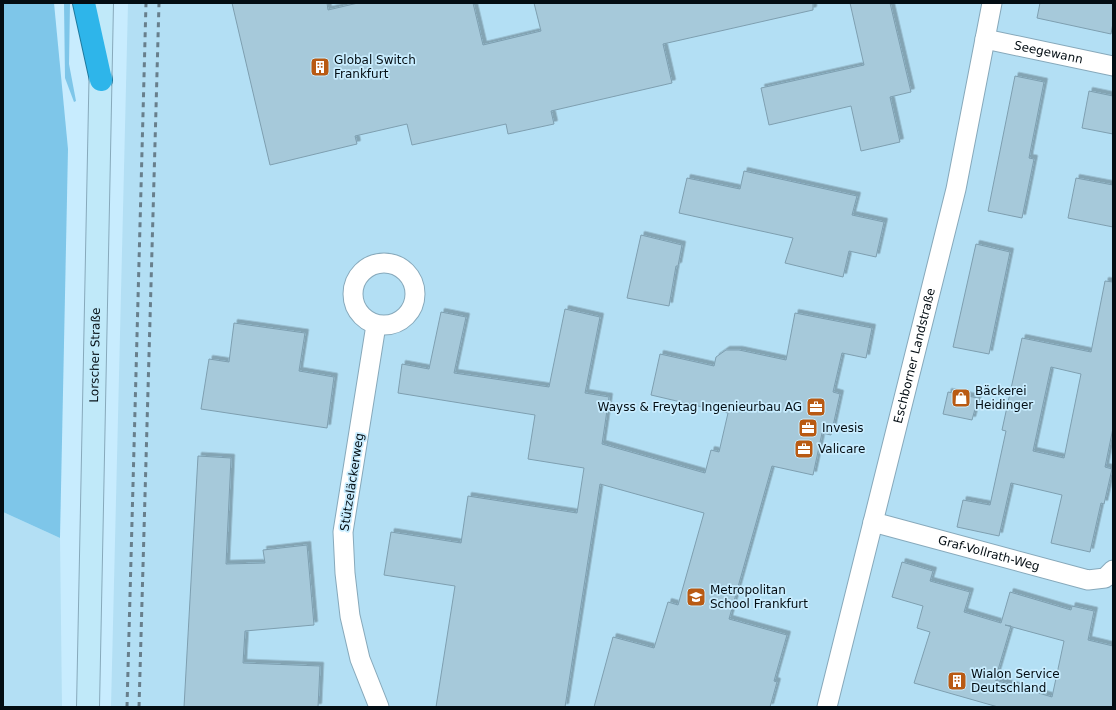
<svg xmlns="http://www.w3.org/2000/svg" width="1116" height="710" viewBox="0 0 1116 710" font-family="'DejaVu Sans',sans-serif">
<defs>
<filter id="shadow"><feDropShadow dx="3.5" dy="-3.5" stdDeviation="0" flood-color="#0004"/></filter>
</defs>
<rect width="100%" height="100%" fill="#c8ecfe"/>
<!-- built -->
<g fill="#b3dff4">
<polygon points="128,3 1113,3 1113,707 111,707"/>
<polygon points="3,512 60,538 62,707 3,707"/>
</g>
<!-- green -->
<g fill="#7ec6e9">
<polygon points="3,3 54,3 68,149 60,538 3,512"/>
<polygon points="64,3 70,3 69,64 76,101 74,102 65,78"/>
</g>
<!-- building -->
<g fill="#a6c9da" stroke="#7e9fb0" fill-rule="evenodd" filter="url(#shadow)">
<polygon points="232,3 327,3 328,10 358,3 473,3 483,45 541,31 534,3 813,3 813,10 663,44 672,83 551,111 554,124 508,134 506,124 412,145 407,124 355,136 357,144 270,165"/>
<polygon points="850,3 890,3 911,92 890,97 900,142 861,151 851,106 769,125 761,88 864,65"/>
<polygon points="1040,3 1113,3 1113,23 1111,34 1037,18"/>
<polygon points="1015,76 1044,82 1029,158 1034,159 1022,218 988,211"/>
<polygon points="1089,91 1113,96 1113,134 1082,128"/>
<polygon points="744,171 857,196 852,215 884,222 876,257 849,251 843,277 785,263 793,238 679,213 687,178 740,189"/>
<polygon points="1076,178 1113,185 1113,227 1068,218"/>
<polygon points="641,235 682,245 678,266 676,266 669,306 627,298"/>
<polygon points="976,244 1010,252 989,354 953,347"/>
<path d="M1105,281L1113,282V428L1105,467L1112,469L1104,504L1101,503L1090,552L1051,543L1062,495L1011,483L999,536L957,527L963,500L990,505L1006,431L1002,430L1022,338L1091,352ZM1051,367L1081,374L1064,458L1033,451Z"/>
<polygon points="565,309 600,317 585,393 609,397 602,444 705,473 711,450 719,452 728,413 651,395 660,354 714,366 716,357 726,350 739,350 786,360 795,313 872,328 866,358 842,353 833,392 840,394 831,435 822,433 813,475 772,466 729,619 787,635 774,681 777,682 770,707 594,707 613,637 654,648 668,602 678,605 704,513 600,484 565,707 436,707 455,586 384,575 391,532 461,543 468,496 577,513 584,468 528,459 535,415 398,393 402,364 429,369 441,312 466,317 454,373 549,387"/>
<polygon points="234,323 305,333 299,371 334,377 327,428 201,409 209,359 229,362"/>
<polygon points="948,392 978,398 972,420 943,414"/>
<polygon points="198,456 231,458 226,564 265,563 263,550 307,545 314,625 245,631 243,663 320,666 318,707 184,707"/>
<path d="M902,562L933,571L930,581L970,592L964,612L1001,623L1010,592L1071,610L1072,606L1094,611L1088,640L1113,646V707H998L914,683L930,632L917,628L923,606L892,597ZM1005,625L1064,641L1052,697L995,680L1011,626Z"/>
</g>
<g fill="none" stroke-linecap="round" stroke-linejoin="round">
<defs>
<g id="street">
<path id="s1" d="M985,39L1113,66"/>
<circle cx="384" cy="294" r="31"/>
<polyline points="376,325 343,532 345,573 350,616 360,659 379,707"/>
<path id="s2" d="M873,522L1088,580L1105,578L1113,570"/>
<path id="s3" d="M827,707L956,189L992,3"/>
</g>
<g id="secondary">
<path id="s4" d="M88,707L102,3"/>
</g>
<polyline id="highway" points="84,3 101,80"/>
</defs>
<!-- street casing -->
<use href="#street" stroke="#87a9bb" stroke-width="21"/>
<!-- secondary casing -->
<use href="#secondary" stroke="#87a9bb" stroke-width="24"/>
<!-- highway casing -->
<use href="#highway" stroke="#1f7a9f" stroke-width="24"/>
<!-- street -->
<use href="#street" stroke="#fff" stroke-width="19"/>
<!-- secondary -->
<use href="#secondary" stroke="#c0e9f9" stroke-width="22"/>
<!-- highway -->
<use href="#highway" stroke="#2eb5ea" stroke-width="22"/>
<!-- rail -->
<g stroke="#687f8c" stroke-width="3" stroke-dasharray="5 5" stroke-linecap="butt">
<polyline points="127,707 146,3"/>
<polyline points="139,707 159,3"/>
</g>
</g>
<!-- icons -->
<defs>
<symbol id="building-square" viewBox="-11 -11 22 22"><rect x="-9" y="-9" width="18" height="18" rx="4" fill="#b95a13" stroke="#c8ecfe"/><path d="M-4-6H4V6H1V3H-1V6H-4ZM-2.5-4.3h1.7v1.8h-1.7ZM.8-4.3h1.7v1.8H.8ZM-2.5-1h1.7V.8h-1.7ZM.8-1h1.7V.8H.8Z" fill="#fff"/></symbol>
<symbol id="shop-square" viewBox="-11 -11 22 22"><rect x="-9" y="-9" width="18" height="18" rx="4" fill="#b95a13" stroke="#c8ecfe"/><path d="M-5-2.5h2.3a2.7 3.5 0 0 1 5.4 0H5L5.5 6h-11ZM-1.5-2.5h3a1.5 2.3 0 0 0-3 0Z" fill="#fff"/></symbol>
<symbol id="office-square" viewBox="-11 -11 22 22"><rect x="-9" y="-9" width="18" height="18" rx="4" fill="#b95a13" stroke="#c8ecfe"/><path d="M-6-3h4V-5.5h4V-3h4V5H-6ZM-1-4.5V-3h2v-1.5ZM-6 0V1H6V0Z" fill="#fff"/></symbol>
<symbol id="school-square" viewBox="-11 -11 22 22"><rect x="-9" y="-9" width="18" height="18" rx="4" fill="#b95a13" stroke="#c8ecfe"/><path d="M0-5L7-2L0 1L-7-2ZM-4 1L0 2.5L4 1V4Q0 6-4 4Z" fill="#fff"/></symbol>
</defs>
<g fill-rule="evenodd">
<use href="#building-square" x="309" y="56" width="22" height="22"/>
<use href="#shop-square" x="950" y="387" width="22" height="22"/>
<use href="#office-square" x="805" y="396" width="22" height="22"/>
<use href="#office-square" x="797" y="417" width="22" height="22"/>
<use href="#office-square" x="793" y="438" width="22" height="22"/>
<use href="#school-square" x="685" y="586" width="22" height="22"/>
<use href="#building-square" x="946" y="670" width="22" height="22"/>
</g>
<g text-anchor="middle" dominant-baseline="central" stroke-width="3.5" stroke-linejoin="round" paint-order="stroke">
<!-- street labels -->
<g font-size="12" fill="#030d13" stroke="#c8ecfe">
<text stroke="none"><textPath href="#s1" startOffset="65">Seegewann</textPath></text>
<text stroke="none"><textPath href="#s4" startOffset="352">Lorscher Straße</textPath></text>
<text stroke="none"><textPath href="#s3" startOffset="362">Eschborner Landstraße</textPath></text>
<text transform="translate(352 482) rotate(-81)">Stützeläckerweg</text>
<text stroke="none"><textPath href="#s2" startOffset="120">Graf-Vollrath-Weg</textPath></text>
</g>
<!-- poi labels -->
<g font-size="12" fill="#030d13" stroke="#c8ecfe" text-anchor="start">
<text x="334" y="60">Global Switch<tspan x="334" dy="14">Frankfurt</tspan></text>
<text x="975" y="391">Bäckerei<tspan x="975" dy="14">Heidinger</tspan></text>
<text x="802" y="407" text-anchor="end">Wayss &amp; Freytag Ingenieurbau AG</text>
<text x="822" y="428">Invesis</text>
<text x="818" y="449">Valicare</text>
<text x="710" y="590">Metropolitan<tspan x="710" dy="14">School Frankfurt</tspan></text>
<text x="971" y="674">Wialon Service<tspan x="971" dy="14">Deutschland</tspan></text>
</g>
</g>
<!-- border -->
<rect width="1116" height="710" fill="none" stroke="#030d13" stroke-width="8"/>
</svg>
